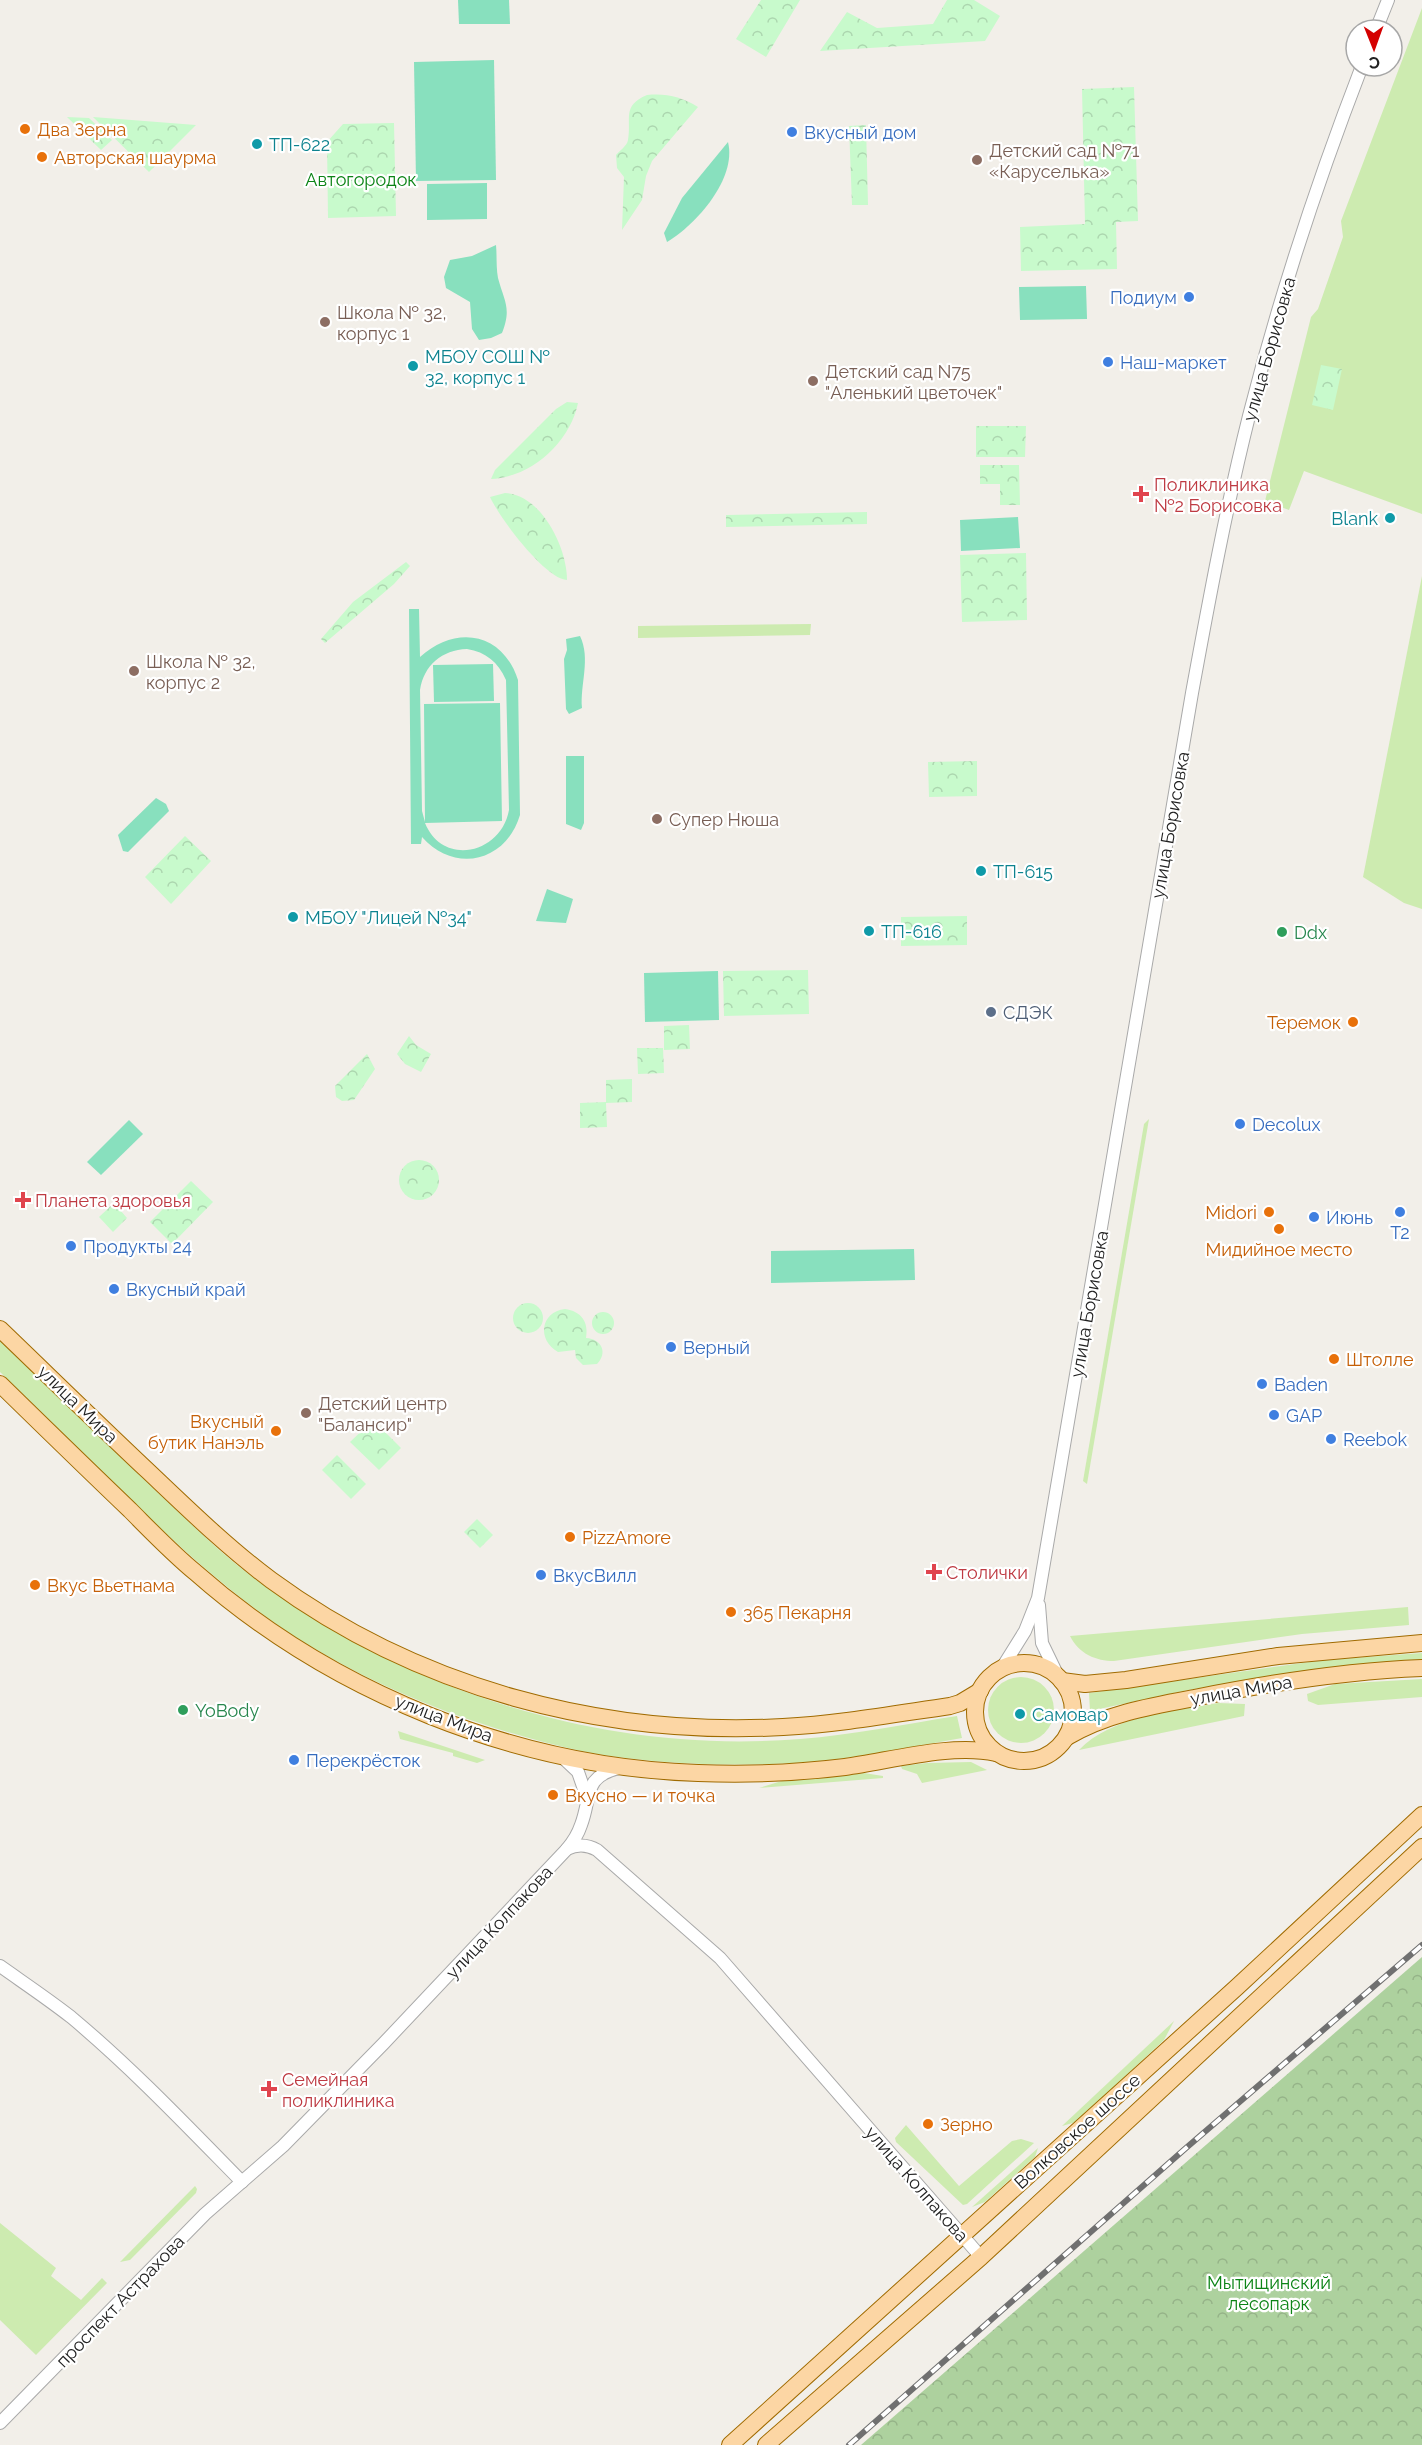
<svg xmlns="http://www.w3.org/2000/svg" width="1422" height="2445" viewBox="0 0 1422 2445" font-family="Raleway,sans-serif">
<defs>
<pattern id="forest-crowns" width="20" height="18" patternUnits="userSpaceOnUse" patternTransform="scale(1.5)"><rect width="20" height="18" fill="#add19e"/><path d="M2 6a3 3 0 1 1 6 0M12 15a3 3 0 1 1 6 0" fill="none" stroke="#95b388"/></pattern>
<pattern id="park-crowns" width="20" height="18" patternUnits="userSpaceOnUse" patternTransform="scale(1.5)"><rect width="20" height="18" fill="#c8facc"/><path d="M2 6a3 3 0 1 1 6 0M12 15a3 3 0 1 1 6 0" fill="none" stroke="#acd6af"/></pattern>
</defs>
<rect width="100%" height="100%" fill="#f2efe9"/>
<!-- grass -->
<g fill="#cdebb0">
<polygon points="1422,8 1422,514 1304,471 1289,510 1265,501 1311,317 1318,309 1343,237 1341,221"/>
<polygon points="1422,576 1422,909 1404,903 1363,877"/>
<polygon points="811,624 810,635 638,638 638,626"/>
<polygon points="1149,1119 1087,1484 1083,1481 1144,1124"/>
<path d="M0,1340C53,1390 104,1442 157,1492C187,1520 218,1551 251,1576C408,1692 604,1755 800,1739C853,1735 905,1724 957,1716L962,1738C899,1749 836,1763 772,1764C709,1766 643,1763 581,1751C476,1728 369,1687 279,1626C177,1555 90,1457 0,1372Z"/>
<path d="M1408,1607L1409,1625L1302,1634L1114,1661C1096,1661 1079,1654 1070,1636Z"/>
<polygon points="1422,1653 1422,1661 1289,1673 1188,1690 1090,1711 1089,1693 1324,1660"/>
<circle cx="1021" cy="1710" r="33"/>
<polygon points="1422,1679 1422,1697 1318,1705 1308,1701 1307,1694 1335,1684"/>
<path d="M1218,1703L1245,1704L1244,1716L1079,1750C1111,1716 1174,1711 1218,1703Z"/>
<polygon points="398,1731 485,1760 477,1763 453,1756 453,1753 400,1739"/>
<polygon points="971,1762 987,1770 922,1783 917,1774 902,1769 901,1766 927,1763"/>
<polygon points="864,1773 883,1776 883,1778 759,1788 785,1780"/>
<polygon points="1174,2021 1164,2040 1076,2122 1062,2126"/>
<polygon points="906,2125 959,2186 1012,2141 1021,2139 1034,2143 967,2204 963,2205 896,2142 895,2138"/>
<polygon points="1038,2148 1035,2157 985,2202 972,2207"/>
<polygon points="195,2186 197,2189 196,2193 130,2260 120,2262"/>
<polygon points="0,2223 56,2268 51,2276 81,2300 102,2278 107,2283 36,2355 0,2320"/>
</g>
<!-- forest -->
<polygon fill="url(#forest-crowns)" points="1422,1957 1422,2445 861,2445"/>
<!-- park -->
<g fill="url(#park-crowns)">
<polygon points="761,0 800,0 766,57 736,39"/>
<polygon points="947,0 974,0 1000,16 985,41 820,51 847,12 877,28 933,24"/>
<polygon points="1134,87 1138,221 1116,222 1117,269 1021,271 1020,227 1085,224 1082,89"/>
<path d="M647,95C666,93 682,97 698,107L652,161L646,176L642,200L622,230L624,177L617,168L616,155C620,150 627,146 628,140C632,119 621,106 647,95Z"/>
<polygon points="67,117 89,118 112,140 101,150"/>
<polygon points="93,117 196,125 149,172"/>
<polygon points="394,123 396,216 328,218 327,142 343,124"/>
<polygon points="866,125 868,205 852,205 849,126"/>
<polygon points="1321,365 1342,369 1333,410 1312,405"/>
<path d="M567,402L578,403C570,442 532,477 491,479L495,470L556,409Z"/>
<polygon points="976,426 1026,426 1025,457 976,457"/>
<polygon points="980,465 1019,465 1020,505 1000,505 1000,484 980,484"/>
<path d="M505,493C542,495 567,548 567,580C545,579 499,517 490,497Z"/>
<polygon points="867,512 867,524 726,527 726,515"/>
<polygon points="1026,553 1027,620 962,622 960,555"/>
<polygon points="406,562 410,566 394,584 325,643 321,639 353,602"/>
<polygon points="977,761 977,796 929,797 928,762"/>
<polygon points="185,836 211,861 171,904 145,877"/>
<polygon points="967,916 967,945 901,946 901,917"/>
<polygon points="808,970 809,1014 724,1016 723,971"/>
<polygon points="689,1025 690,1049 664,1050 664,1026"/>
<polygon points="409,1036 416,1045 431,1054 421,1072 405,1064 397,1054"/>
<polygon points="637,1048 663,1048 664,1073 638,1074"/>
<polygon points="367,1054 375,1069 354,1100 342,1101 336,1097 335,1086"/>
<polygon points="632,1079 632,1102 606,1103 607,1127 580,1128 580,1103 606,1102 606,1080"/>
<circle cx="419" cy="1180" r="20"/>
<polygon points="191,1181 213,1202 172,1244 150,1222"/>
<polygon points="114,1203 127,1218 113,1232 99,1217"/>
<circle cx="528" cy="1318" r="15"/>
<path d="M565,1309C581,1311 589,1322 586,1338C602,1339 608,1353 597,1364L583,1365L576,1358L575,1350L558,1352C537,1340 540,1312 565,1309Z"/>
<circle cx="603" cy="1323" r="11"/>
<polygon points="373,1420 401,1448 379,1470 350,1442"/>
<polygon points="337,1455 366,1484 351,1499 322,1470"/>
<polygon points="477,1519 493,1535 480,1548 464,1532"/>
</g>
<!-- pitch -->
<g fill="#88e0be" fill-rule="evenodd">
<polygon points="458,0 509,0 510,24 459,24"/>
<polygon points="494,60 496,180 416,181 414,62"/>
<path d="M728,142C737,178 697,224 667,242L664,233L682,198Z"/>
<polygon points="487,183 487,219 427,220 427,184"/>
<path d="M496,245C497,255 496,268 498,278C504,301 512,308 502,333L491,338L479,340L472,329L470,302L446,288L444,277L450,260L472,256Z"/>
<polygon points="1086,286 1087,319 1020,320 1019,287"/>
<polygon points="1018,517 1020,548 961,551 960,520"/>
<path d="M409,609H419L420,657C455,625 502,631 518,680L520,815C506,862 455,874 422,837L421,844H411ZM467,649C486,652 498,662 506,680L509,810C501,854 443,867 425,823L502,821L500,703L424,704L425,822L422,811L420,690C424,665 442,650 467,649Z"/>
<path d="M580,636C591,659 580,684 582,708L569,714L566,709L564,659L567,650L566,639Z"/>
<polygon points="493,664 494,701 434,702 433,665"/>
<polygon points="566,756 584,756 584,823 581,830 566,824"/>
<polygon points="156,798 166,804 169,811 128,852 123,851 118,835"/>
<polygon points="547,889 573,899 566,923 536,921"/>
<polygon points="718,971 719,1020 645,1022 644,973"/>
<polygon points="129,1120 143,1134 101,1175 87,1162"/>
<polygon points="914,1249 915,1280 771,1283 771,1251"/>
</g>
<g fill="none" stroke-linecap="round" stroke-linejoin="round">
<defs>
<g id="minor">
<polyline points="1376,30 1388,0"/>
<polyline points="1039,1605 1042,1643 1057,1674"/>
<path d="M1002,1668L1025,1631L1038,1598L1192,693C1209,600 1226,508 1249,416C1279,298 1318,180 1362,66"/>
<polyline points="561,1756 578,1772 586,1795"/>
<path d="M567,1849C573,1842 578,1834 581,1825C592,1797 582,1777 619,1768"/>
<path d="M0,1966C24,1983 48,1999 71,2017C132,2068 187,2126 242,2182"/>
<path d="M0,2423L205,2214L283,2146L384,2043L567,1849C577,1844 588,1845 597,1850L720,1958L981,2257"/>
</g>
<g id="major">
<path d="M0,1329C50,1377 99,1425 149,1472C188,1509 228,1548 271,1580C418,1688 602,1737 783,1727C839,1724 895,1714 950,1706L960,1703L980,1691"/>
<path d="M0,1384C43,1426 86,1468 130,1510C151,1531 172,1553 195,1572C332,1693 516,1767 698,1773C747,1775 796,1773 845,1767C890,1761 951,1743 996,1753"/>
<circle cx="1024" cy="1712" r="49"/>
<polyline points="1062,1681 1085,1684 1126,1680 1278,1656 1422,1643"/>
<path d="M1067,1737C1105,1714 1151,1706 1194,1698C1269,1683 1345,1671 1422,1668"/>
<polyline points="730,2445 1237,1987 1422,1815"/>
<polyline points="766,2445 981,2257 1422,1847"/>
</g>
</defs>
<!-- minor casing -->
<use href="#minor" stroke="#a9a9a9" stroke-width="14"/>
<!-- major casing -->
<use href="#major" stroke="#a06b00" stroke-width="18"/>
<!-- minor -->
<use href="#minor" stroke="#fff" stroke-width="12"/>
<!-- major -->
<use href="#major" stroke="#fcd6a4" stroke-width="16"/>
<defs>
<polyline id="rail" points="849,2445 1186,2148 1422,1945"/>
</defs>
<!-- rail casing -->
<use href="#rail" stroke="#707070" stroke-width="6"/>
<!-- rail -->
<use href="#rail" stroke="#fff" stroke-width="4" stroke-dasharray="11" stroke-linecap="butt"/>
</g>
<!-- markers -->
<g fill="#e8710a" stroke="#fff" stroke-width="2">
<circle cx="25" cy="129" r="6"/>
<circle cx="42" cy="157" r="6"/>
<circle cx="1353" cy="1022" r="6"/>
<circle cx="1269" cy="1212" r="6"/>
<circle cx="1279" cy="1229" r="6"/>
<circle cx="1334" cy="1359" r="6"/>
<circle cx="276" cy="1431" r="6"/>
<circle cx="570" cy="1537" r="6"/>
<circle cx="35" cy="1585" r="6"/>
<circle cx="731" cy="1612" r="6"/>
<circle cx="553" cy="1795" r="6"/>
<circle cx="928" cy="2124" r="6"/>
</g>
<g fill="#3f7fe0" stroke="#fff" stroke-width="2">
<circle cx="792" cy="132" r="6"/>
<circle cx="1189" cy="297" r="6"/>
<circle cx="1108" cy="362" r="6"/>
<circle cx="1240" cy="1124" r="6"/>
<circle cx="1400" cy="1212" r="6"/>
<circle cx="1314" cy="1217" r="6"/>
<circle cx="71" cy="1246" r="6"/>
<circle cx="114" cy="1289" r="6"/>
<circle cx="671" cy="1347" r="6"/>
<circle cx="1262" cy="1384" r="6"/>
<circle cx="1274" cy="1415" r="6"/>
<circle cx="1331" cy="1439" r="6"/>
<circle cx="541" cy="1575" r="6"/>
<circle cx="294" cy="1760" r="6"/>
</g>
<g fill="#0f9aa8" stroke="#fff" stroke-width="2">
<circle cx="257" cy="144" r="6"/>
<circle cx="413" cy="366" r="6"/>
<circle cx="1390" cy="518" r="6"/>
<circle cx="981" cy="871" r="6"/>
<circle cx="293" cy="917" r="6"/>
<circle cx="869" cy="931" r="6"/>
<circle cx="1020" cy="1714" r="6"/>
</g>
<g fill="#8d6e63" stroke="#fff" stroke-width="2">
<circle cx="977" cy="160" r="6"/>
<circle cx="325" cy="322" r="6"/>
<circle cx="813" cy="381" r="6"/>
<circle cx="134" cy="671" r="6"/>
<circle cx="657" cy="819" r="6"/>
<circle cx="306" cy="1413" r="6"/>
</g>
<g fill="#e0444e" stroke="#fff" stroke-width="2">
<path d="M1138 485h6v6h6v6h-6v6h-6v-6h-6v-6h6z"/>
<path d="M20 1191h6v6h6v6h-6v6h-6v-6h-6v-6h6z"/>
<path d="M931 1563h6v6h6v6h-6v6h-6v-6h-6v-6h6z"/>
<path d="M266 2080h6v6h6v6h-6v6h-6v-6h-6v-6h6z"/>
</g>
<g fill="#2e9e5b" stroke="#fff" stroke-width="2">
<circle cx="1282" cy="932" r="6"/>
<circle cx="183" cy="1710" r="6"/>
</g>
<circle fill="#5c6f8a" stroke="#fff" stroke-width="2" cx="991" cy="1012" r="6"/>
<g text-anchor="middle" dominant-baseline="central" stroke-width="4.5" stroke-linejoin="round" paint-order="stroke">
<!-- food labels -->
<g font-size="18" fill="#c56008" stroke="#fff" text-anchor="start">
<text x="37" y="129">Два Зерна</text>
<text x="54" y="157">Авторская шаурма</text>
<text x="1341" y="1022" text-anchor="end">Теремок</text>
<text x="1257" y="1212" text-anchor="end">Midori</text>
<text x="1279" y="1249" text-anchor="middle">Мидийное место</text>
<text x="1346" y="1359">Штолле</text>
<text x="264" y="1421" text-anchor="end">Вкусный<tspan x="264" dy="21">бутик Нанэль</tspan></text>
<text x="582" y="1537">PizzAmore</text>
<text x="47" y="1585">Вкус Вьетнама</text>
<text x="743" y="1612">365 Пекарня</text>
<text x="565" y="1795">Вкусно — и точка</text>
<text x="940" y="2124">Зерно</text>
</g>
<!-- shop labels -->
<g font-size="18" fill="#366cbe" stroke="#fff" text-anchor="start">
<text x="804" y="132">Вкусный дом</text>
<text x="1177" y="297" text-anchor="end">Подиум</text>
<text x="1120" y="362">Наш-маркет</text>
<text x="1252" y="1124">Decolux</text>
<text x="1326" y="1217">Июнь</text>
<text x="1400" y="1232" text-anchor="middle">T2</text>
<text x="83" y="1246">Продукты 24</text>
<text x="126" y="1289">Вкусный край</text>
<text x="683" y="1347">Верный</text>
<text x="1274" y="1384">Baden</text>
<text x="1286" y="1415">GAP</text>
<text x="1343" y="1439">Reebok</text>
<text x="553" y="1575">ВкусВилл</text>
<text x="306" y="1760">Перекрёсток</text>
</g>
<!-- culture labels -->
<g font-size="18" fill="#0d838f" stroke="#fff" text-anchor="start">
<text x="269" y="144">ТП-622</text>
<text x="425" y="356">МБОУ СОШ №<tspan x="425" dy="21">32, корпус 1</tspan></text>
<text x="1378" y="518" text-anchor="end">Blank</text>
<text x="993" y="871">ТП-615</text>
<text x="305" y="917">МБОУ "Лицей №34"</text>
<text x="881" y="931">ТП-616</text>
<text x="1032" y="1714">Самовар</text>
</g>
<!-- education labels -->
<g font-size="18" fill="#785e54" stroke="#fff" text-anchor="start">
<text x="989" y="150">Детский сад №71<tspan x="989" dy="21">«Каруселька»</tspan></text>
<text x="337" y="312">Школа № 32,<tspan x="337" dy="21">корпус 1</tspan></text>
<text x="825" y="371">Детский сад N75<tspan x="825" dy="21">"Аленький цветочек"</tspan></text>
<text x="146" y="661">Школа № 32,<tspan x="146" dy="21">корпус 2</tspan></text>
<text x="669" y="819">Супер Нюша</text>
<text x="318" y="1403">Детский центр<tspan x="318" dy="21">"Балансир"</tspan></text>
</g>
<!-- park labels -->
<g font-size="18" fill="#0c8416" stroke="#fff">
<text x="361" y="179">Автогородок</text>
<text x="1269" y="2282">Мытищинский<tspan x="1269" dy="21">лесопарк</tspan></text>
</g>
<!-- street labels -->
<g font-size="18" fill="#222" stroke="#fff">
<text transform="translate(1269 349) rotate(-74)">улица Борисовка</text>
<text transform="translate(1170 825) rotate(-80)">улица Борисовка</text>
<text transform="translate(1089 1304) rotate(-80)">улица Борисовка</text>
<text transform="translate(78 1404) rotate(44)">улица Мира</text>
<text transform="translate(1241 1690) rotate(-10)">улица Мира</text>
<text transform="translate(444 1718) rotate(21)">улица Мира</text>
<text transform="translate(499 1922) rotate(-47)">улица Колпакова</text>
<text transform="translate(1077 2131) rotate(-42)">Волковское шоссе</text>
<text transform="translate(917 2184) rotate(49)">улица Колпакова</text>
<text transform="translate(120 2301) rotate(-46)">проспект Астрахова</text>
</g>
<!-- health labels -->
<g font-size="18" fill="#be3a42" stroke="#fff" text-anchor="start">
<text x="1154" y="484">Поликлиника<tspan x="1154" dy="21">№2 Борисовка</tspan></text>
<text x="35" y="1200">Планета здоровья</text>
<text x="946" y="1572">Столички</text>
<text x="282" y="2079">Семейная<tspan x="282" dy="21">поликлиника</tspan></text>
</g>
<!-- leisure labels -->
<g font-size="18" fill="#27864d" stroke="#fff" text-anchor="start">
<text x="1294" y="932">Ddx</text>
<text x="195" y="1710">YoBody</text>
</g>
<!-- service labels -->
<g font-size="18" fill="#4e5e75" stroke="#fff" text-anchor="start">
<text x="1003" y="1012">СДЭК</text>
</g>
</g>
<!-- north arrow -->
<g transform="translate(1374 48) rotate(179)"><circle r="28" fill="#ffffff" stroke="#a7a7a7" stroke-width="1.5"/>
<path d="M0-4.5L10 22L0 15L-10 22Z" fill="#d40000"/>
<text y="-9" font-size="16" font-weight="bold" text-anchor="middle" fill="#222222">С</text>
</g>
</svg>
